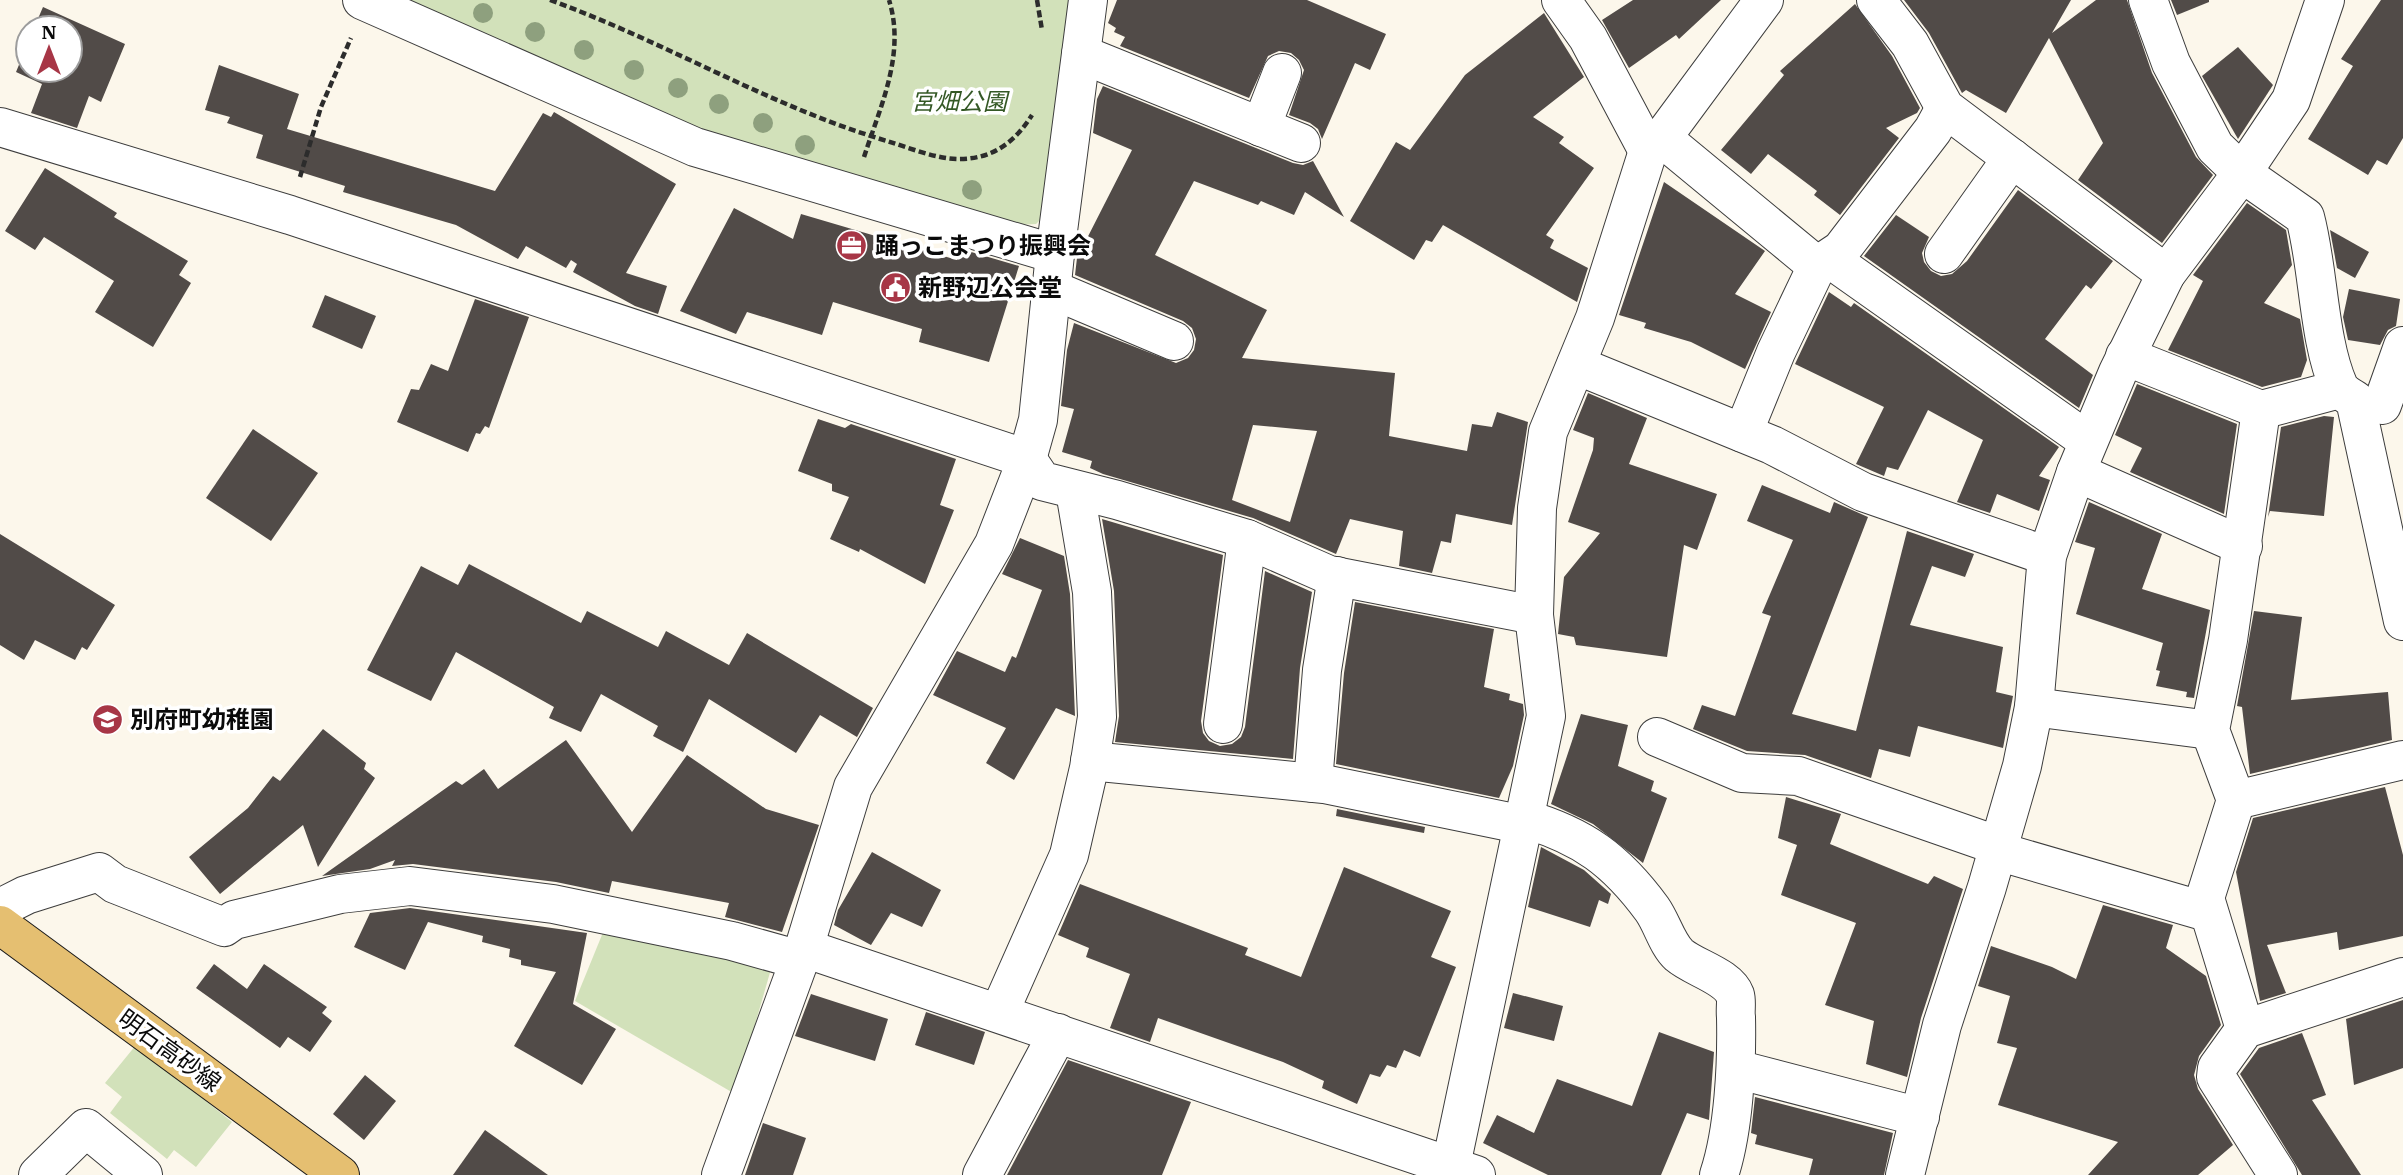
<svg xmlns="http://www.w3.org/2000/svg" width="2403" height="1175" viewBox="0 0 2403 1175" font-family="'IBM Plex Serif','Noto Sans JP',serif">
<rect width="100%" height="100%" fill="#fcf7eb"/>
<!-- green -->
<g fill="#d2e1ba">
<polygon points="408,0 1075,0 1045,215 1036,224 1014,225 858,175 703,133"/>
<polygon points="606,925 773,962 735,1094 575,1001"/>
<polygon points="136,1045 232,1122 196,1167 174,1150 167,1159 110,1113 122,1097 105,1083"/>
</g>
<!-- building -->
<g fill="#514b48" fill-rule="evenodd">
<polygon points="1117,0 1307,0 1386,34 1370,70 1355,63 1322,139 1318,129 1310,123 1289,115 1304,70 1299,60 1291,53 1279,51 1268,56 1249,98 1120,46 1125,37 1114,32 1116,28 1108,23"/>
<polygon points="1633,0 1721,0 1679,39 1676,35 1629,68 1602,20"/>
<polygon points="1904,0 2071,0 2052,33 2096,0 2127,0 2152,73 2196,157 2213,175 2162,243 2078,180 2103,143 2049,38 2006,113 1966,90 1962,93 1929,33"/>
<polygon points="2171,0 2209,0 2209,2 2177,15"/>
<polygon points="2381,0 2403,0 2403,138 2387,165 2377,160 2368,175 2308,139 2353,66 2341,59"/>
<polygon points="1855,4 1892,56 1920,108 1917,113 1886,128 1899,138 1840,215 1814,195 1817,191 1768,154 1751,174 1721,150 1784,75 1780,71"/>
<polygon points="43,7 125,44 101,102 89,96 77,128 31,113 42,84 16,72 28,43 28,70 70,70 70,28 34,28"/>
<polygon points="1544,13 1584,77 1533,117 1564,137 1559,143 1594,168 1546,235 1554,240 1550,248 1588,268 1577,302 1443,225 1432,242 1426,240 1414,260 1350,221 1396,142 1410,150 1465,75"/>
<polygon points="2238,47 2273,85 2238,139 2202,76"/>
<polygon points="219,65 299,94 287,129 495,191 543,113 551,117 554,112 676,184 626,273 667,286 658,314 635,306 573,272 577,264 571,260 566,268 526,246 518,259 456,225 343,192 345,186 256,158 263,135 227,123 230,117 205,110"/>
<path d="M1103,86L1293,163L1303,165L1313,161L1344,217L1305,192L1294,215L1261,201L1258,205L1194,181L1155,255L1267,310L1242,358L1395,373L1389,436L1467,451L1472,424L1492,427L1497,412L1528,422L1512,525L1456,514L1451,543L1441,541L1432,573L1399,566L1403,531L1350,519L1336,554L1253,518L1103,474L1090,468L1092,461L1062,452L1074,409L1061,406L1067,350L1074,323L1176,363L1188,358L1194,350L1196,339L1192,328L1183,321L1075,275L1077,258L1132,150L1093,133L1097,99ZM1253,425L1317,431L1290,522L1232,500Z"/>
<polygon points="45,168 117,213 114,217 188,261 179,275 191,283 153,347 95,312 114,281 44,237 35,250 5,231"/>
<polygon points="1664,182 1765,251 1735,294 1771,312 1745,369 1691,342 1644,328 1646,323 1619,315"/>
<polygon points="2018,190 2113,261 2091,289 2086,285 2045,339 2093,375 2079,408 1864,256 1896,215 1929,237 1922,253 1924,262 1931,271 1941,276 1952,274 1967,261"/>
<polygon points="2247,203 2286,230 2292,265 2264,303 2300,319 2307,360 2301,377 2262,387 2168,350 2203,281 2193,275"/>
<polygon points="734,208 793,239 801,214 957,260 961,249 1019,266 989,362 919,342 922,329 833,302 822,335 747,312 736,334 680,311"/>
<polygon points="2330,230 2369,252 2355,278 2337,268"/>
<polygon points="2349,289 2400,299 2396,326 2388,330 2380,345 2348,340 2343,317"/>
<polygon points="1829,292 1851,307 1854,303 2059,447 2039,476 2050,480 2039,511 1997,494 1990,513 1957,502 1983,440 1928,410 1898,470 1887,467 1884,476 1856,464 1884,407 1795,364"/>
<polygon points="325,295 376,316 362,349 312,327"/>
<polygon points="475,299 529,317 489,428 485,426 480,434 476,433 468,452 397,422 411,389 419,390 431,364 448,371"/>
<polygon points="2137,384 2237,424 2224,514 2130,472 2142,448 2115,435"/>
<polygon points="1588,393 1647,418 1629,464 1717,494 1697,550 1684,545 1667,657 1576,645 1574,637 1558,634 1564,577 1600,533 1568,522 1593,450 1594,438 1573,430"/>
<polygon points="2324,416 2334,417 2324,516 2270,511 2268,517 2281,427"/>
<polygon points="818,419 845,428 851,424 956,459 940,505 954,510 925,584 860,549 859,552 830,539 849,497 832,491 832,484 798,471"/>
<polygon points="253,429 318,473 271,541 206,498"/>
<polygon points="1762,485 1830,513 1834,502 1868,517 1792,714 1856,731 1907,531 1974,554 1965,577 1932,566 1910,625 2003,647 1996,692 2013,696 2003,748 1918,726 1910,757 1879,749 1871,778 1805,755 1747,751 1693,729 1702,705 1735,716 1771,616 1762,613 1793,540 1747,521"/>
<polygon points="2089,502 2162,534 2142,589 2210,610 2194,698 2186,697 2187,692 2156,686 2160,671 2156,670 2163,643 2076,614 2095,548 2075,542"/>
<polygon points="1102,519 1223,555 1201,721 1203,733 1209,741 1220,746 1232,744 1241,737 1245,727 1265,571 1312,592 1300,668 1293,759 1115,742 1119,716 1114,591"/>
<polygon points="0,534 115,605 87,650 82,647 75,660 35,640 24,660 0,645"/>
<polygon points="1020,538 1064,556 1070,594 1075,716 1056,708 1014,780 986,763 1006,728 933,695 957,651 1005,672 1012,656 1016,658 1042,590 1002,574"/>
<polygon points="469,564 581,623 587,611 658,647 666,631 729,665 747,633 873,708 857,737 820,715 796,753 709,699 683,752 653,736 658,726 601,694 581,732 549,718 554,707 456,652 431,701 367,670 421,566 458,585"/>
<polygon points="1355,602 1494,629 1484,687 1510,694 1509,700 1523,704 1524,715 1513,766 1499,798 1336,764 1344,673"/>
<polygon points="2254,611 2302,617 2291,700 2388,692 2392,740 2250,774 2242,707 2237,706"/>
<polygon points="1581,714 1628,725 1618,766 1654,781 1651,791 1667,798 1643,863 1593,824 1551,804"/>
<polygon points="323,729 366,763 364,769 375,778 318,867 303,825 220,894 189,857 248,808 273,776 280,781"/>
<polygon points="566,740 632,832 687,755 766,809 819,825 782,932 725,917 729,903 612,881 609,893 556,882 413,864 392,866 395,860 370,869 322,876 456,781 462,785 484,769 498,789"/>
<polygon points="2385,787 2403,855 2403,936 2339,950 2337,932 2267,945 2286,993 2260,1001 2236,872 2253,818"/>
<polygon points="1786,797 1841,814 1830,844 1928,884 1934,876 1963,889 1921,1018 1907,1077 1866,1064 1874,1021 1825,1005 1856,923 1781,895 1797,845 1778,838"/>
<polygon points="1337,809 1425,827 1424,833 1336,816"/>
<polygon points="1541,847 1584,870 1611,894 1608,904 1599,900 1590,927 1528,907"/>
<polygon points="872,852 941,890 922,927 891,913 871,945 834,925 838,910"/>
<polygon points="1344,867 1451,911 1431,957 1456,967 1420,1057 1404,1050 1396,1068 1387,1065 1380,1077 1370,1074 1357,1104 1322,1088 1324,1081 1283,1062 1158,1018 1150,1042 1110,1028 1130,974 1086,957 1089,948 1058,935 1080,884 1248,948 1245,955 1301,977"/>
<polygon points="2103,905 2173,925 2166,948 2206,976 2221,1025 2199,1056 2194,1075 2198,1089 2233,1145 2198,1175 2088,1175 2118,1142 1998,1105 2017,1048 1997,1043 2010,996 1978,986 1991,946 2052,967 2076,979"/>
<polygon points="410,908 587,933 573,1004 616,1029 582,1085 514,1046 556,972 521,965 521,960 509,957 510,949 482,942 483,936 428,922 405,970 354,947 370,913"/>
<polygon points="214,964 247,989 264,964 327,1007 322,1013 332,1021 310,1052 288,1037 280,1048 196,988"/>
<polygon points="1513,993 1563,1006 1554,1041 1504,1028"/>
<polygon points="811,994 888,1019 875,1061 795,1036"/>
<polygon points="2403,1000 2403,1068 2354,1085 2346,1019"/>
<polygon points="926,1012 985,1032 974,1065 915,1045"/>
<polygon points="1659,1032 1714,1052 1709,1120 1687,1113 1661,1175 1548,1175 1483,1143 1497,1115 1534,1133 1557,1079 1632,1106"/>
<polygon points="2302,1033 2326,1095 2312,1100 2361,1175 2302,1175 2240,1074 2259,1048"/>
<polygon points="1068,1060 1191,1102 1162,1175 1007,1175"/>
<polygon points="365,1075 396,1101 364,1140 333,1114"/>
<polygon points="1755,1097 1893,1133 1884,1175 1809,1175 1813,1159 1755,1144 1757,1135 1751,1133"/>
<polygon points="763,1123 806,1138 793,1175 745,1175"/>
<polygon points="485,1130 548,1175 453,1175"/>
</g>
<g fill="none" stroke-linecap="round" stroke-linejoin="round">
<defs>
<g id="minor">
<polyline points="362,0 695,147 1055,254"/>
<polyline points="1561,0 1588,38 1648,151"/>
<polyline points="1876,0 1910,44 1945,108 2166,274"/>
<path d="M2148,0L2171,63L2215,147L2242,173L2305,217C2319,269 2318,340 2339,387C2342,392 2350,397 2355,400L2403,621"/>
<polyline points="1081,54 1301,143"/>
<polyline points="0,127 290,215 1027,459 1042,481 1117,500 1247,539 1329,575 1534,615"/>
<polyline points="1261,127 1282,73"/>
<polyline points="1662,138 1817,266"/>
<polyline points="1944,254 2012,158"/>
<polyline points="1830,259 2088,441"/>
<polyline points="1051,289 1174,341"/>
<polyline points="2125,356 2261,410 2340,389"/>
<polyline points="1576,365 1772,445 1863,492 2047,556"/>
<polyline points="2382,405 2403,346"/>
<polyline points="1743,433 1776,352 1817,266 1841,250 1933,130 1945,108"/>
<polyline points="2076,472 2243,546"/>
<polyline points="2034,707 2210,730"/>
<polyline points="1223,724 1247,539"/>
<polyline points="1657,737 1742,773 1798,776 1999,846"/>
<polyline points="1090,761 1324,784 1524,825"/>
<polyline points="1313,783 1322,670 1337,576"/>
<polyline points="2236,800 2403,760"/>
<path d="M1525,819C1583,836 1616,860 1652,909C1662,923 1667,944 1679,955C1694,968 1728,976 1735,995C1737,1001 1735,1011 1736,1017C1737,1064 1734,1130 1719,1175"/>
<polyline points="1997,851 2207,912"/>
<polyline points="0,908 26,895 99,872 115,884 224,927 234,920 340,894 410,886 553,904 732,941 800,960"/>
<polyline points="804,948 1476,1175"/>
<polyline points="999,1013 1069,855 1089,768 1097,717 1092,592 1075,491"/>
<polyline points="2245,1029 2205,898 2236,800 2210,730 2228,640 2261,410"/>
<polyline points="1736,1069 1920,1117"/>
<polyline points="38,1175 86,1128 143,1175"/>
<polyline points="721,1175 804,948 853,787 994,544 1027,459 1038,420 1055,254 1088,0"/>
<polyline points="982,1175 1058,1033"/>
<polyline points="1449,1175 1546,716 1534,615 1537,508 1548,432 1595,318 1648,151 1662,138 1764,0"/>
<polyline points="1905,1175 1942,1025 1987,887 2022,766 2034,707 2047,556 2076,472 2118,372 2166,274 2242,173 2291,100 2325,0"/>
<polyline points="2278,1175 2216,1077 2217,1068 2245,1029 2403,977"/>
</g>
<polyline id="major" points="0,925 340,1175"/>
</defs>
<!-- minor casing -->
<use href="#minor" stroke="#3d3d3d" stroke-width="40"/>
<!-- major casing -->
<use href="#major" stroke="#1b1b1b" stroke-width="40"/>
<!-- path -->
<g stroke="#2c2c2c" stroke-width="4.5" stroke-dasharray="7 3.5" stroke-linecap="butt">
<path d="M550,0C666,42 769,106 887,141C910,148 936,159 959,159C993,159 1015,142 1032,115"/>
<polyline points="1037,0 1042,30"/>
<path d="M864,157C880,107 906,54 889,0"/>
<polyline points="300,177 321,107 351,38"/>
</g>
<!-- minor -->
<use href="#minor" stroke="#fff" stroke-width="38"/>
<!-- major -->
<use href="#major" stroke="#e5bf71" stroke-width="38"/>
</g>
<!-- trees -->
<g fill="#8ea07e">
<circle cx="483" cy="13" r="10"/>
<circle cx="535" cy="32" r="10"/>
<circle cx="584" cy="50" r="10"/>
<circle cx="634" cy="70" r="10"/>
<circle cx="678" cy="88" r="10"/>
<circle cx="719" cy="104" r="10"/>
<circle cx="763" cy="123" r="10"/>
<circle cx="805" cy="145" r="10"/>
<circle cx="972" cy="190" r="10"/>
</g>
<!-- icons -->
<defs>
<symbol id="office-disc" viewBox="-11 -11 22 22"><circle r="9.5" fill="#a73646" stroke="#fff"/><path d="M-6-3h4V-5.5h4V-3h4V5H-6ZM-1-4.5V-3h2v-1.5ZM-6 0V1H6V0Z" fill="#fff"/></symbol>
<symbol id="civic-disc" viewBox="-11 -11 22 22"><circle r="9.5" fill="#a73646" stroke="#fff"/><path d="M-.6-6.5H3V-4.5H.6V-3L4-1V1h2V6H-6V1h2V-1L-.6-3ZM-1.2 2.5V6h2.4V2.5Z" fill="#fff"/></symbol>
<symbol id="school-disc" viewBox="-11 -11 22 22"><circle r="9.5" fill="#a73646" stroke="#fff"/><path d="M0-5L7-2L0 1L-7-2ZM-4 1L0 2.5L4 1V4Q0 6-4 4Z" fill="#fff"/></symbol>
</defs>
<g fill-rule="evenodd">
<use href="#office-disc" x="834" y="228" width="35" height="35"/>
<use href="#civic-disc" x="878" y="270" width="35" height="35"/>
<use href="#school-disc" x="90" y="702" width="35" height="35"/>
</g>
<g text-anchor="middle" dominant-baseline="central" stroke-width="7" stroke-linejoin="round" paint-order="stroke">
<!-- park labels -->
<g font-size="24" font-style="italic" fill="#345825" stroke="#fff">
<text x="959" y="101">宮畑公園</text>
</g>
<!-- poi labels -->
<g font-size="24" font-weight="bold" fill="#0a0a0a" stroke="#fff" text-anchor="start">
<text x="875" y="245">踊っこまつり振興会</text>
<text x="918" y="287">新野辺公会堂</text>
<text x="130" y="719">別府町幼稚園</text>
</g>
<!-- street labels -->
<g font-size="24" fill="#0a0a0a" stroke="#fff">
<text transform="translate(170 1050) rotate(36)">明石高砂線</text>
</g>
</g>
<!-- north arrow -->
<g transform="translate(49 49)"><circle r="33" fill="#ffffff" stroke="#9d9d9d" stroke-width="2"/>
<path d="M0-5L12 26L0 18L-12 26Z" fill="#a73646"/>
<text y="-10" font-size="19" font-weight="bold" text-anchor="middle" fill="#0a0a0a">N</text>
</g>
</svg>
